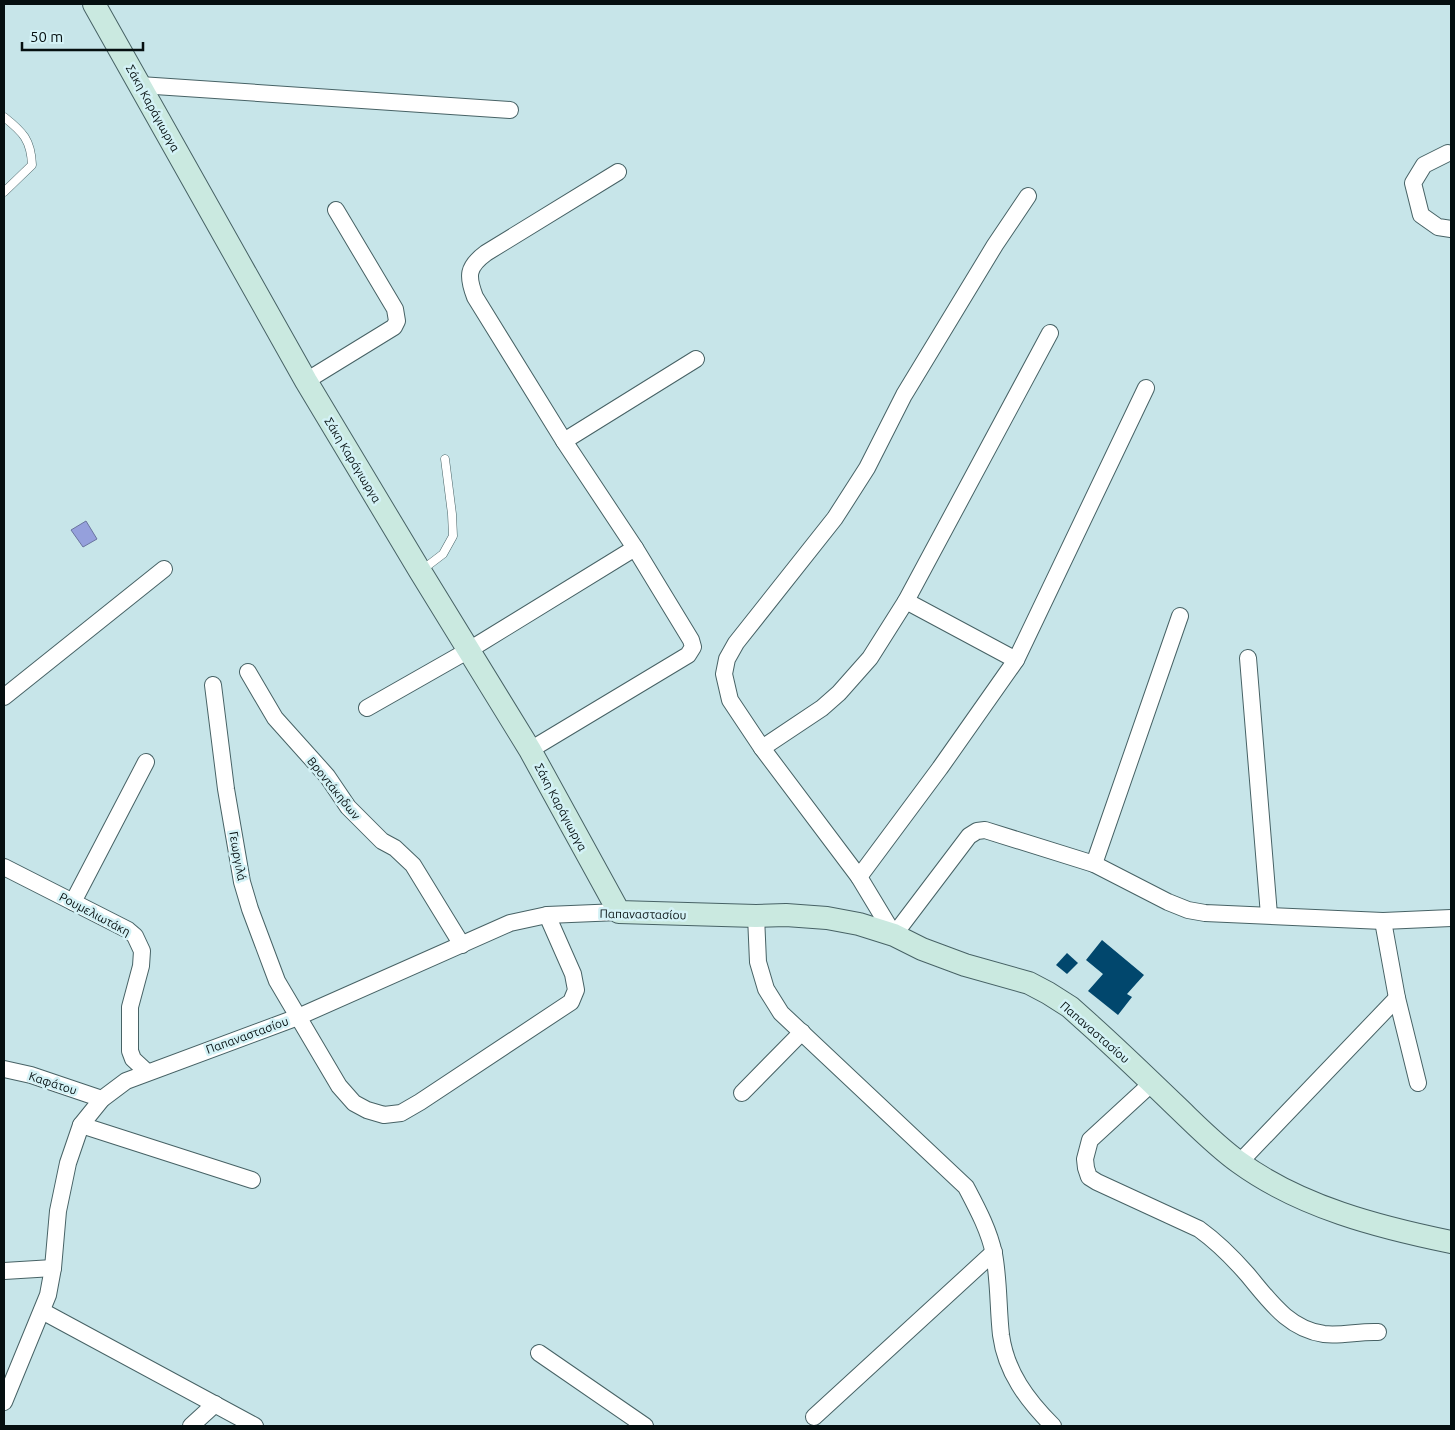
<svg xmlns="http://www.w3.org/2000/svg" width="1455" height="1430" viewBox="0 0 1455 1430" font-family="Ubuntu,sans-serif">
<rect width="100%" height="100%" fill="#c7e5e9"/>
<!-- water -->
<polygon fill="#95a0dc" stroke="#6a749f" points="86,521 97,539 83,547 71,530"/>
<!-- building -->
<g fill="#01476d">
<polygon points="1102,940 1144,975 1127,994 1132,997 1118,1015 1088,991 1103,974 1086,960"/>
<polygon points="1067,953 1078,963 1067,974 1056,965"/>
</g>
<g fill="none" stroke-linecap="round" stroke-linejoin="round">
<defs>
<g id="lane">
<path d="M4,117C23,132 31,140 32,165L4,192"/>
<polyline points="422,570 443,554 453,536 452,514 445,459"/>
</g>
<g id="street">
<polyline points="140,85 510,110"/>
<polyline points="1448,153 1424,165 1413,183 1421,215 1438,227 1451,229"/>
<polyline points="1028,196 995,245 904,395 867,468 835,518 736,643 727,659 724,674 730,700 762,748 859,877 894,935 969,836 977,831 985,830 1094,864 1168,902 1188,910 1205,913 1383,921 1451,918"/>
<polyline points="306,381 394,327 397,321 395,309 336,210"/>
<polyline points="564,441 696,359"/>
<polyline points="906,601 1016,660"/>
<polyline points="1248,658 1269,915"/>
<polyline points="248,672 275,718 327,776 348,807 382,841 395,848 413,865 462,945"/>
<polyline points="213,685 226,789 242,882 250,909 277,981 339,1086 354,1103 367,1110 384,1115 401,1113 420,1102 571,1002 576,990 573,974 547,915"/>
<polyline points="4,697 164,569"/>
<polyline points="367,708 469,650 635,548"/>
<polyline points="762,748 822,708 839,693 870,658 906,601 1050,333"/>
<path d="M530,750L688,655L693,647L691,640L635,548L564,441L475,297C467,276 467,267 486,253L618,172"/>
<polyline points="1094,864 1180,616"/>
<polyline points="4,867 128,930 135,936 142,951 141,966 130,1007 130,1051 133,1059 147,1072"/>
<polyline points="859,877 940,768 1016,660 1146,388"/>
<polyline points="73,902 146,762"/>
<path d="M756,916L758,962L766,989L781,1013L966,1187C977,1208 989,1230 994,1254C999,1281 998,1308 1001,1335C1006,1372 1027,1400 1053,1426"/>
<polyline points="1383,921 1397,998 1418,1083"/>
<polyline points="4,1069 31,1075 102,1099"/>
<path d="M1152,1083L1090,1140L1085,1159L1086,1168L1089,1177L1097,1182L1199,1229C1217,1242 1233,1258 1247,1274C1269,1300 1288,1329 1324,1334C1342,1336 1360,1331 1378,1332"/>
<polyline points="742,1093 802,1032"/>
<polyline points="81,1125 252,1180"/>
<polyline points="1239,1163 1397,998"/>
<polyline points="4,1271 53,1268"/>
<polyline points="42,1311 255,1426"/>
<polyline points="539,1353 645,1426"/>
<polyline points="4,1402 48,1295 53,1268 58,1211 68,1163 81,1125 102,1099 126,1081 298,1017 510,923 547,915 619,912"/>
<polyline points="814,1417 994,1252"/>
<polyline points="191,1426 215,1404"/>
</g>
<path id="secondary" d="M94,4L306,381L420,571L530,750L619,912L756,916L786,915L827,918L859,924L894,935L922,949L965,965L1029,983L1048,993L1070,1007L1089,1024C1118,1050 1146,1077 1175,1105C1196,1125 1216,1146 1240,1163C1301,1207 1378,1227 1451,1242"/>
</defs>
<!-- lane casing -->
<use href="#lane" stroke="#476265" stroke-width="9"/>
<!-- street casing -->
<use href="#street" stroke="#476265" stroke-width="18"/>
<!-- secondary casing -->
<use href="#secondary" stroke="#476265" stroke-width="24"/>
<!-- lane -->
<use href="#lane" stroke="#fff" stroke-width="8"/>
<!-- street -->
<use href="#street" stroke="#fff" stroke-width="16"/>
<!-- secondary -->
<use href="#secondary" stroke="#cae9e0" stroke-width="22"/>
</g>
<g text-anchor="middle" dominant-baseline="central" stroke-width="5" stroke-linejoin="round" paint-order="stroke">
<!-- street labels -->
<g font-size="12" fill="#050f10" stroke="#d4f2f6">
<text transform="translate(153 108) rotate(61)">Σάκη Καράγιωργα</text>
<text transform="translate(353 460) rotate(59)">Σάκη Καράγιωργα</text>
<text transform="translate(334 788) rotate(51)">Βροντάκηδων</text>
<text transform="translate(561 807) rotate(62)">Σάκη Καράγιωργα</text>
<text transform="translate(238 856) rotate(80)">Γεωργιλά</text>
<text transform="translate(95 914) rotate(28)">Ρουμελιωτάκη</text>
<text transform="translate(643 914) rotate(1)">Παπαναστασίου</text>
<text transform="translate(1095 1032) rotate(41)">Παπαναστασίου</text>
<text transform="translate(247 1035) rotate(-20)">Παπαναστασίου</text>
<text transform="translate(53 1083) rotate(18)">Καφάτου</text>
</g>
</g>
<!-- border -->
<rect width="1455" height="1430" fill="none" stroke="#050f10" stroke-width="10"/>
<!-- scale -->
<path d="M22 42v8h121v-8" fill="none" stroke="#050f10" stroke-width="2.5"/>
<text x="30" y="42" font-size="15" fill="#050f10" stroke="#d4f2f6" stroke-width="4" paint-order="stroke">50 m</text>
</svg>
